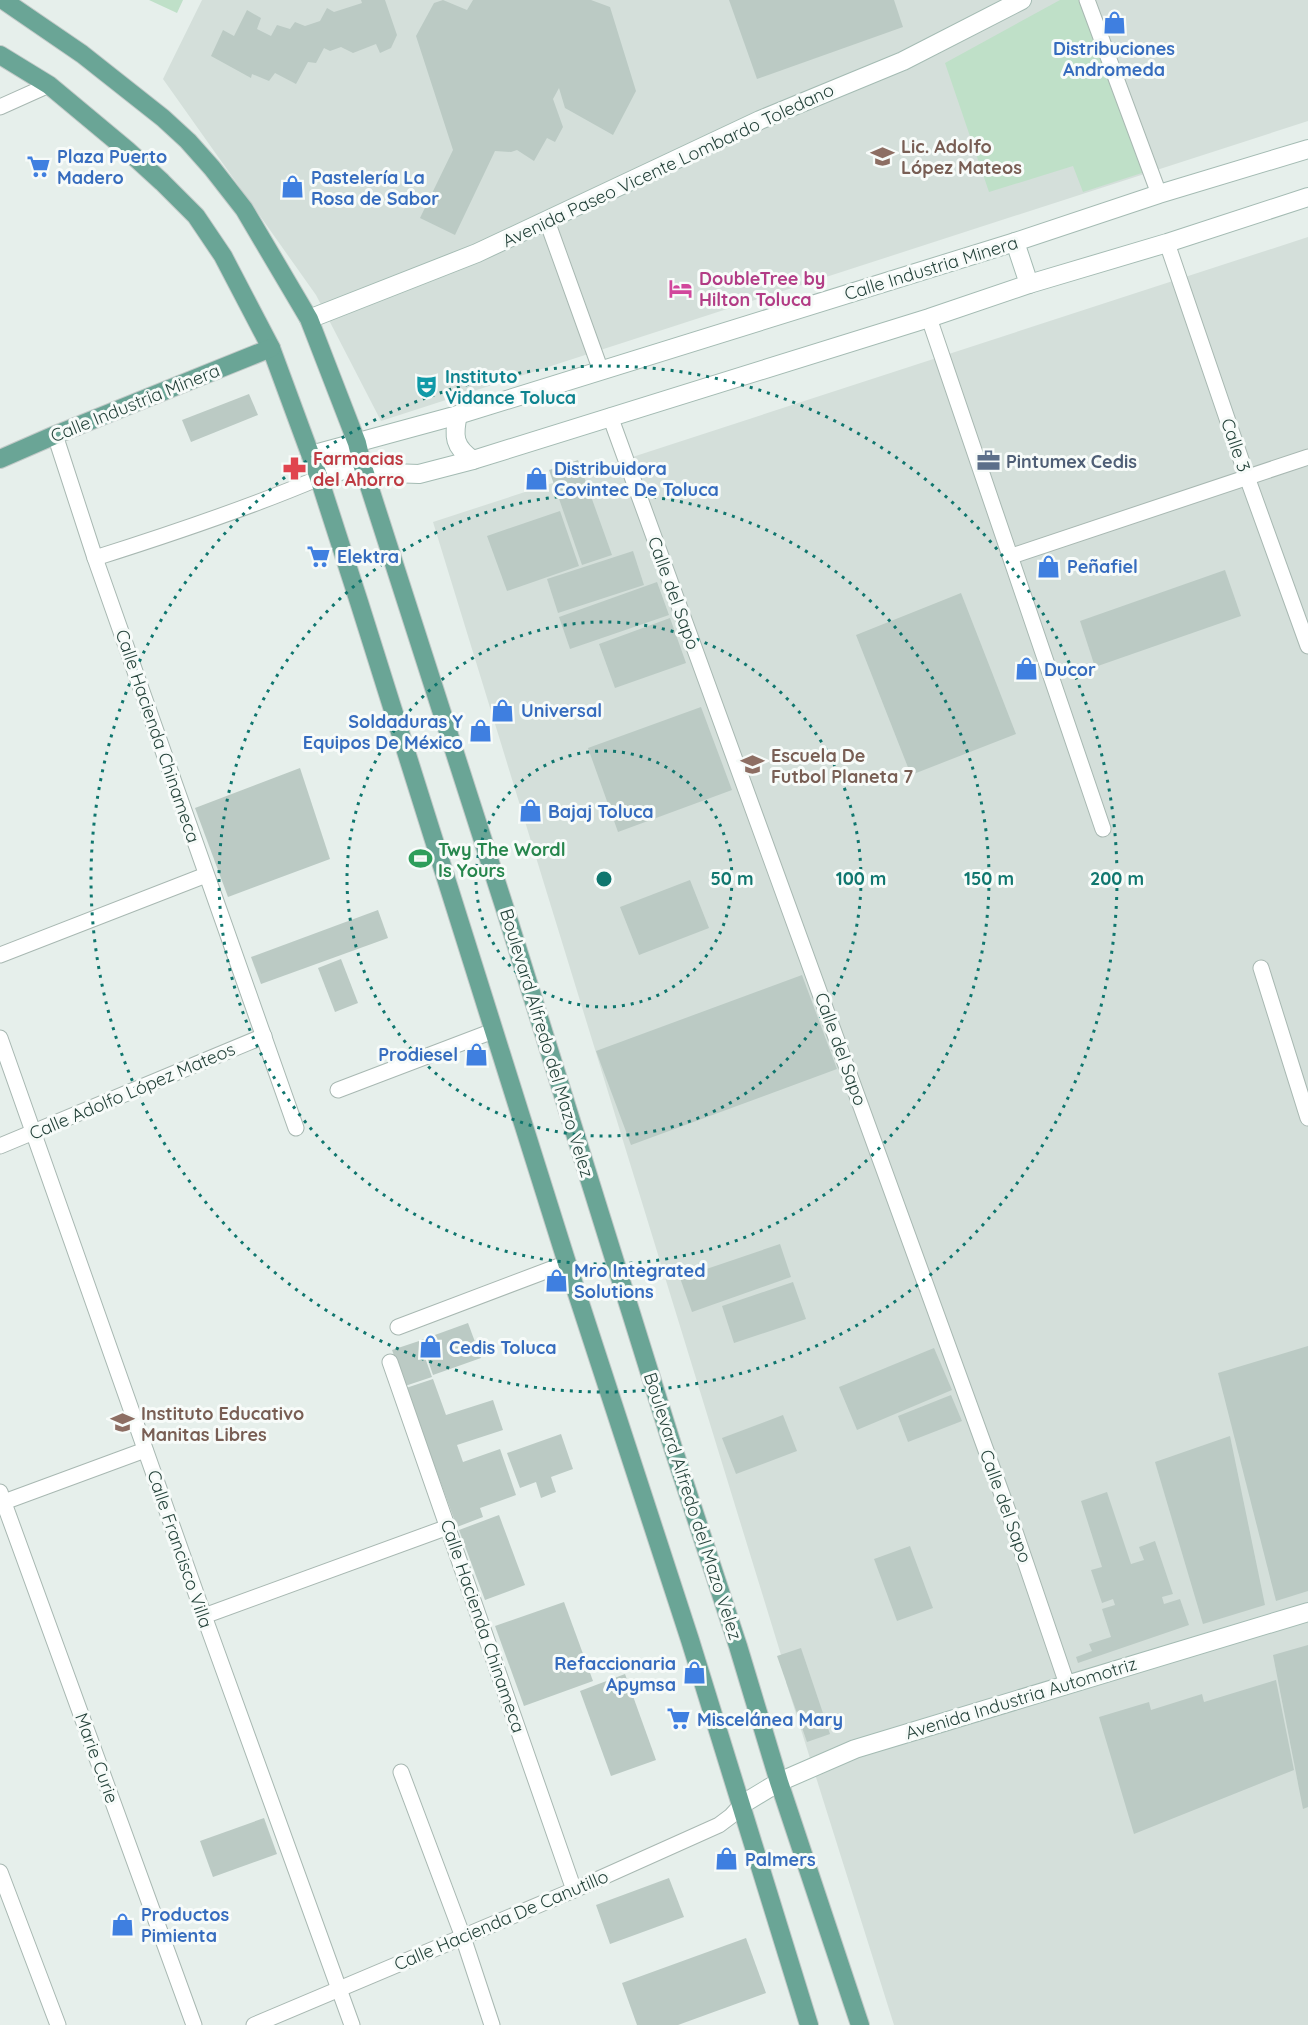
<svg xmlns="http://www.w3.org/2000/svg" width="1308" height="2025" viewBox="0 0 1308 2025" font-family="Quicksand,sans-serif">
<rect width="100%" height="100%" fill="#e6efeb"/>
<!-- built -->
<g fill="#d4dfda">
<polygon points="202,0 1308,0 1308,121 381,421 316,295 163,79"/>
<polygon points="1308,237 1308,2025 894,2025 786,1682 789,1681 433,522"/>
</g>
<!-- green -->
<g fill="#bfe0c8">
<polygon points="149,0 183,0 177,13"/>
<polygon points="1060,0 1081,0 1148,171 1083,192 1073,166 989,192 945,63"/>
</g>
<!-- building -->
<g fill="#bbcac4">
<polygon points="361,0 385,0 397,35 391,48 380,53 376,44 353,53 341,47 330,51 324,48 316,63 308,62 296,84 275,73 269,81 252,74 251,78 211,56 223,30 234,36 247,10 261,18 257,29 271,36 277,25 290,29 295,22 305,26 320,21 327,8 334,12 362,3"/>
<polygon points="443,0 467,10 473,0 591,0 610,7 636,91 613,135 565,108 559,88 553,99 563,127 555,142 547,138 534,161 517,150 511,152 495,151 455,235 420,218 453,150 416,36 434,3"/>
<polygon points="729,0 894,0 903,27 757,79"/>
<polygon points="249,394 258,415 191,442 182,420"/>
<polygon points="578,460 612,555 582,565 549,470"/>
<polygon points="560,511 579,566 507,591 487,536"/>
<polygon points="633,551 644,585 558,613 547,579"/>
<polygon points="1225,570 1241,616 1095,667 1080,621"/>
<polygon points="657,582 669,615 570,649 559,617"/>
<polygon points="961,593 1016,734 911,775 856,635"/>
<polygon points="670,618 686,663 615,688 599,644"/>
<polygon points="701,707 732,790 618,832 588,748"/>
<polygon points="300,768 330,859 228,897 195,808"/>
<polygon points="690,880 709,928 639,955 620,907"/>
<polygon points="378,910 388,938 261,984 251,957"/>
<polygon points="341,959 358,1003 335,1012 318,968"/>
<polygon points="802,975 837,1069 631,1145 596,1051"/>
<polygon points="780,1244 791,1277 692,1312 680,1278"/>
<polygon points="793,1282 806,1319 734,1343 722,1306"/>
<polygon points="468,1323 481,1358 433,1375 421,1340"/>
<polygon points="419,1341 432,1377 405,1386 392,1350"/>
<polygon points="1308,1346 1308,1591 1276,1601 1218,1373"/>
<polygon points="934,1348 952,1390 857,1430 839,1387"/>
<polygon points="433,1379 446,1415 493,1400 503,1430 457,1445 463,1462 500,1449 516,1495 480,1508 483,1517 457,1527 406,1388"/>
<polygon points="951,1395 962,1421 908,1442 898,1416"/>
<polygon points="783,1415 797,1451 736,1474 722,1438"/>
<polygon points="561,1434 573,1469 551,1477 556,1492 541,1498 536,1482 520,1488 507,1453"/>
<polygon points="1230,1436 1265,1605 1203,1624 1155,1462"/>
<polygon points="1107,1492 1131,1564 1144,1560 1139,1547 1155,1541 1173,1594 1162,1597 1164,1604 1180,1599 1189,1625 1078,1663 1076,1657 1092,1651 1089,1644 1111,1637 1102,1609 1115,1605 1113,1599 1102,1603 1091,1570 1102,1567 1081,1501"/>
<polygon points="499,1515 525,1585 485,1600 459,1530"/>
<polygon points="910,1546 933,1608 897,1621 874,1559"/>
<polygon points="564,1602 593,1681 524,1706 495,1626"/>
<polygon points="1308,1645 1308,1807 1303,1809 1273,1655"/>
<polygon points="801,1648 830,1734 807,1742 777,1656"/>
<polygon points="625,1674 656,1760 611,1776 580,1691"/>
<polygon points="1276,1680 1294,1770 1134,1834 1099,1717 1149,1702 1151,1710 1202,1694 1204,1702"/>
<polygon points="264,1818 277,1854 213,1877 200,1841"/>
<polygon points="669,1878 684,1917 610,1944 596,1905"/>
<polygon points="746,1938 766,1993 678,2025 637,2025 622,1983"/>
</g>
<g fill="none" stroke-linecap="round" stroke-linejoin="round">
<defs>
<g id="street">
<polyline points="1087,0 1159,194"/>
<polyline points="0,107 49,85"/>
<polyline points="547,221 601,371"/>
<polyline points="1167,243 1247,477 1308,646"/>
<polyline points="929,318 1103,829"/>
<polyline points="610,416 1008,1511 1067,1684"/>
<polyline points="55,435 95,558 296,1128"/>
<polyline points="1012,556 1308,457"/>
<path d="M95,558C171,534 246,509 319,478"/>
<polyline points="0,955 206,875"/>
<polyline points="1261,968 1308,1118"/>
<polyline points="0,1038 204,1616 352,2025"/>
<polyline points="338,1090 493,1031"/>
<polyline points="0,1146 264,1036"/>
<polyline points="398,1327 567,1263"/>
<polyline points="390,1362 574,1890"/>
<polyline points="0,1492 194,2025"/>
<polyline points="4,1502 145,1450"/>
<polyline points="204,1616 448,1527"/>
<polyline points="401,1772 463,1937 492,2025"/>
<polyline points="0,1872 58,2025"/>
<polyline points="254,2025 574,1890 719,1825 731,1816 741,1805"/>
</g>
<g id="secondary">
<polyline points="1015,242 1029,284"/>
<polyline points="309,319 477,253 760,120 903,61 1022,0"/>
<path d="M458,415C453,436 454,447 473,460"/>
<polyline points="311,455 458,415 1015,242 1159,194 1308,149"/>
<polyline points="319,478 362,464 391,473 419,474 473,460 929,318 1029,284 1167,243 1308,197"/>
<polyline points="741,1805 779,1782 855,1749 1308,1612"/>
</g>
<g id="primary">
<polyline points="3,0 82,54 163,118 188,141 212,168 244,209 309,319 357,443 362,464 506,912 674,1451 738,1646 779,1782 860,2025"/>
<polyline points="0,55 49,85 127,150 162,182 196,216 223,256 271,348 319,478 359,602 567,1263 690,1640 809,2025"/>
<polyline points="0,459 55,435 271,348"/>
</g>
</defs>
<!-- street casing -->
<use href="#street" stroke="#a8b8b2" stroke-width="17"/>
<!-- secondary casing -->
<use href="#secondary" stroke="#a4bbb3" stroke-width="20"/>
<!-- primary casing -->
<use href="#primary" stroke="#c2cac8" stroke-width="20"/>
<!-- street -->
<use href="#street" stroke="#fff" stroke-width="15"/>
<!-- secondary -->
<use href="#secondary" stroke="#fff" stroke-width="18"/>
<!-- primary -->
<use href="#primary" stroke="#6aa596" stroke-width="18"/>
</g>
<!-- distance rings -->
<g fill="none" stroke="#0f766e" stroke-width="3" stroke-dasharray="3 6">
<circle cx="604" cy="879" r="128"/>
<circle cx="604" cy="879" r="257"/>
<circle cx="604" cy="879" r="385"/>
<circle cx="604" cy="879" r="513"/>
</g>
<!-- icons -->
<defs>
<symbol id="shop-bare" viewBox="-9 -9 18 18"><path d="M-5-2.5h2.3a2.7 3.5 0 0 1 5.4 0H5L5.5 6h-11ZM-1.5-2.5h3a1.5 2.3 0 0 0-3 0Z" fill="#3f7fe0" stroke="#f7fbf9" stroke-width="2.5" paint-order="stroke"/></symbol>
<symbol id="school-bare" viewBox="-9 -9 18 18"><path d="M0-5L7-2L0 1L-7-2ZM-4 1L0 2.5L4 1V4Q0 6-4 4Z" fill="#8d6e63" stroke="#f7fbf9" stroke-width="2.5" paint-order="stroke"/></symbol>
<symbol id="supermarket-bare" viewBox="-9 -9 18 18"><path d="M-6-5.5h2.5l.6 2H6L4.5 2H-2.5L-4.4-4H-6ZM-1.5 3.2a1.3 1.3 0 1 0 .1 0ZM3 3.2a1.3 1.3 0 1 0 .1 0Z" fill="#3f7fe0" stroke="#f7fbf9" stroke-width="2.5" paint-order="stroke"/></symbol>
<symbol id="hotel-bare" viewBox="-9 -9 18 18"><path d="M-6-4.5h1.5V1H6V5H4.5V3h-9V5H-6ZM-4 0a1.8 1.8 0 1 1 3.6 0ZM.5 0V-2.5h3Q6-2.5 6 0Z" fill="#d1479c" stroke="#f7fbf9" stroke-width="2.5" paint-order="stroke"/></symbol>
<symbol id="theatre-bare" viewBox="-9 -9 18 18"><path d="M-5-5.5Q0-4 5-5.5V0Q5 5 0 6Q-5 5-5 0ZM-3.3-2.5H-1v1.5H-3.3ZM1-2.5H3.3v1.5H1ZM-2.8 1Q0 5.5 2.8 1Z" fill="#0f9aa8" stroke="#f7fbf9" stroke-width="2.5" paint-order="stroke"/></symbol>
<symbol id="office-bare" viewBox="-9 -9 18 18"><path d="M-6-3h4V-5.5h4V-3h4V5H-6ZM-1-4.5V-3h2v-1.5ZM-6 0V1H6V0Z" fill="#5c6f8a" stroke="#f7fbf9" stroke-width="2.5" paint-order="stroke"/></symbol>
<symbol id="pharmacy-bare" viewBox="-9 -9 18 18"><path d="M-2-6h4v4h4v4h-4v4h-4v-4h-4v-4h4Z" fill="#e0444e" stroke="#f7fbf9" stroke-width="2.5" paint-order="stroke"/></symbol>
<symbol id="stadium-bare" viewBox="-9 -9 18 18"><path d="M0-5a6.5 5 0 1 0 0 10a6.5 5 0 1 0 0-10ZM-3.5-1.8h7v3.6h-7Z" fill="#2e9e5b" stroke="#f7fbf9" stroke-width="2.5" paint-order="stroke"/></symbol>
</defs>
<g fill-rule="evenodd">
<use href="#shop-bare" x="1098" y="6" width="33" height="33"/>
<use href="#school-bare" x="866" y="140" width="33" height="33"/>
<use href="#supermarket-bare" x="22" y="150" width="33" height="33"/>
<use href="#shop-bare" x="276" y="170" width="33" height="33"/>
<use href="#hotel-bare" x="664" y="272" width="33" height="33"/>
<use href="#theatre-bare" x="410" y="370" width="33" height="33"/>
<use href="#office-bare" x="972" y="444" width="33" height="33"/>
<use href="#pharmacy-bare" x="278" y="452" width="33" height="33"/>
<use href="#shop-bare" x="520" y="462" width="33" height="33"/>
<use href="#supermarket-bare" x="302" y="540" width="33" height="33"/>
<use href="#shop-bare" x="1032" y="550" width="33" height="33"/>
<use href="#shop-bare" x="1010" y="652" width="33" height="33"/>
<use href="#shop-bare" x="486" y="694" width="33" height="33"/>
<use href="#shop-bare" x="464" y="714" width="33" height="33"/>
<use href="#school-bare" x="736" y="748" width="33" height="33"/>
<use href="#shop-bare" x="514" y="794" width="33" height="33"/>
<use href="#stadium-bare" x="404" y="842" width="33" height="33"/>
<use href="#shop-bare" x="460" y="1038" width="33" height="33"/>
<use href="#shop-bare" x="540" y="1264" width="33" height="33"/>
<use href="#shop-bare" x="414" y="1330" width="33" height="33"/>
<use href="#school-bare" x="106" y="1406" width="33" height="33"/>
<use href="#shop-bare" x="678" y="1656" width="33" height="33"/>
<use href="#supermarket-bare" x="662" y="1702" width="33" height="33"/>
<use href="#shop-bare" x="710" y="1842" width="33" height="33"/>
<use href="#shop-bare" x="106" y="1908" width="33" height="33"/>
</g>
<g text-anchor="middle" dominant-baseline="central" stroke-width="6" stroke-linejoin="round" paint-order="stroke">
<!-- shop labels -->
<g font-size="18" font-weight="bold" fill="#366cbe" stroke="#f7fbf9" text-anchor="start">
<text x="1114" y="48" text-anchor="middle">Distribuciones<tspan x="1114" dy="21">Andromeda</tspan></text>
<text x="57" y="156">Plaza Puerto<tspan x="57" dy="21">Madero</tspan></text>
<text x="311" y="177">Pastelería La<tspan x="311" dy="21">Rosa de Sabor</tspan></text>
<text x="554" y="468">Distribuidora<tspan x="554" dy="21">Covintec De Toluca</tspan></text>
<text x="337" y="556">Elektra</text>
<text x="1067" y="566">Peñafiel</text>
<text x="1044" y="669">Ducor</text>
<text x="521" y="710">Universal</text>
<text x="463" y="721" text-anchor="end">Soldaduras Y<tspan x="463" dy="21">Equipos De México</tspan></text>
<text x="548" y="811">Bajaj Toluca</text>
<text x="458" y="1054" text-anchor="end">Prodiesel</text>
<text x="574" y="1270">Mro Integrated<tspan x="574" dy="21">Solutions</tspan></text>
<text x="449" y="1347">Cedis Toluca</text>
<text x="676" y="1663" text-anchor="end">Refaccionaria<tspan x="676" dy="21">Apymsa</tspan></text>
<text x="697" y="1719">Miscelánea Mary</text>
<text x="745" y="1859">Palmers</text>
<text x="141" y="1914">Productos<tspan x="141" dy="21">Pimienta</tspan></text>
</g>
<!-- education labels -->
<g font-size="18" font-weight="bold" fill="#785e54" stroke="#f7fbf9" text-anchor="start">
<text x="901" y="146">Lic. Adolfo<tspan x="901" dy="21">López Mateos</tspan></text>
<text x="771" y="755">Escuela De<tspan x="771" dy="21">Futbol Planeta 7</tspan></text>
<text x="141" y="1413">Instituto Educativo<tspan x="141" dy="21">Manitas Libres</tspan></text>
</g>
<!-- street labels -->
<g font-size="18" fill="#24423a" stroke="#f7fbf9">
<text transform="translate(668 165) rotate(-25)">Avenida Paseo Vicente Lombardo Toledano</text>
<text transform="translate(931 268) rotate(-17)">Calle Industria Minera</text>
<text transform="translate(135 403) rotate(-22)">Calle Industria Minera</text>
<text transform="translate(1236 445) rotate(71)">Calle 3</text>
<text transform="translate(674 593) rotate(70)">Calle del Sapo</text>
<text transform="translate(158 736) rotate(71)">Calle Hacienda Chinameca</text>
<text transform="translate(547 1043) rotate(73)">Boulevard Alfredo del Mazo Velez</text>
<text transform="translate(841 1049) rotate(70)">Calle del Sapo</text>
<text transform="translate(132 1091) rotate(-23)">Calle Adolfo López Mateos</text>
<text transform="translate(693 1506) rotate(72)">Boulevard Alfredo del Mazo Velez</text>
<text transform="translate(1006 1506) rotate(70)">Calle del Sapo</text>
<text transform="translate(180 1549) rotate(71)">Calle Francisco Villa</text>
<text transform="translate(483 1626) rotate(71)">Calle Hacienda Chinameca</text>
<text transform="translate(1021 1698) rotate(-17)">Avenida Industria Automotriz</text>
<text transform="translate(97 1758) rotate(70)">Marie Curie</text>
<text transform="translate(501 1920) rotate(-23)">Calle Hacienda De Canutillo</text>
</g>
<!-- hotel labels -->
<g font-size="18" font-weight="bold" fill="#b23c85" stroke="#f7fbf9" text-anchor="start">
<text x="699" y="278">DoubleTree by<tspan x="699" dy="21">Hilton Toluca</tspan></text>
</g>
<!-- culture labels -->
<g font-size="18" font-weight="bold" fill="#0d838f" stroke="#f7fbf9" text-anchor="start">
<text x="445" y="376">Instituto<tspan x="445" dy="21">Vidance Toluca</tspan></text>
</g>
<!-- health labels -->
<g font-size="18" font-weight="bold" fill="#be3a42" stroke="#f7fbf9" text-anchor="start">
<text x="313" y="458">Farmacias<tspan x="313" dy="21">del Ahorro</tspan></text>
</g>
<!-- service labels -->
<g font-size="18" font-weight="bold" fill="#4e5e75" stroke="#f7fbf9" text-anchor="start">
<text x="1006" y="461">Pintumex Cedis</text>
</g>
<!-- leisure labels -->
<g font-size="18" font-weight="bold" fill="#27864d" stroke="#f7fbf9" text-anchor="start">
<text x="438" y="849">Twy The Wordl<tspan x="438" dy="21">Is Yours</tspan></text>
</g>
</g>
<circle cx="604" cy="879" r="9" fill="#0f766e" stroke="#f7fbf9" stroke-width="3"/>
<g font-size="18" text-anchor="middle" font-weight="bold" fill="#0f766e" stroke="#f7fbf9" stroke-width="6" stroke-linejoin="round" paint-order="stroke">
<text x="732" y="885">50 m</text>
<text x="861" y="885">100 m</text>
<text x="989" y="885">150 m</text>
<text x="1117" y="885">200 m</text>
</g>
</svg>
